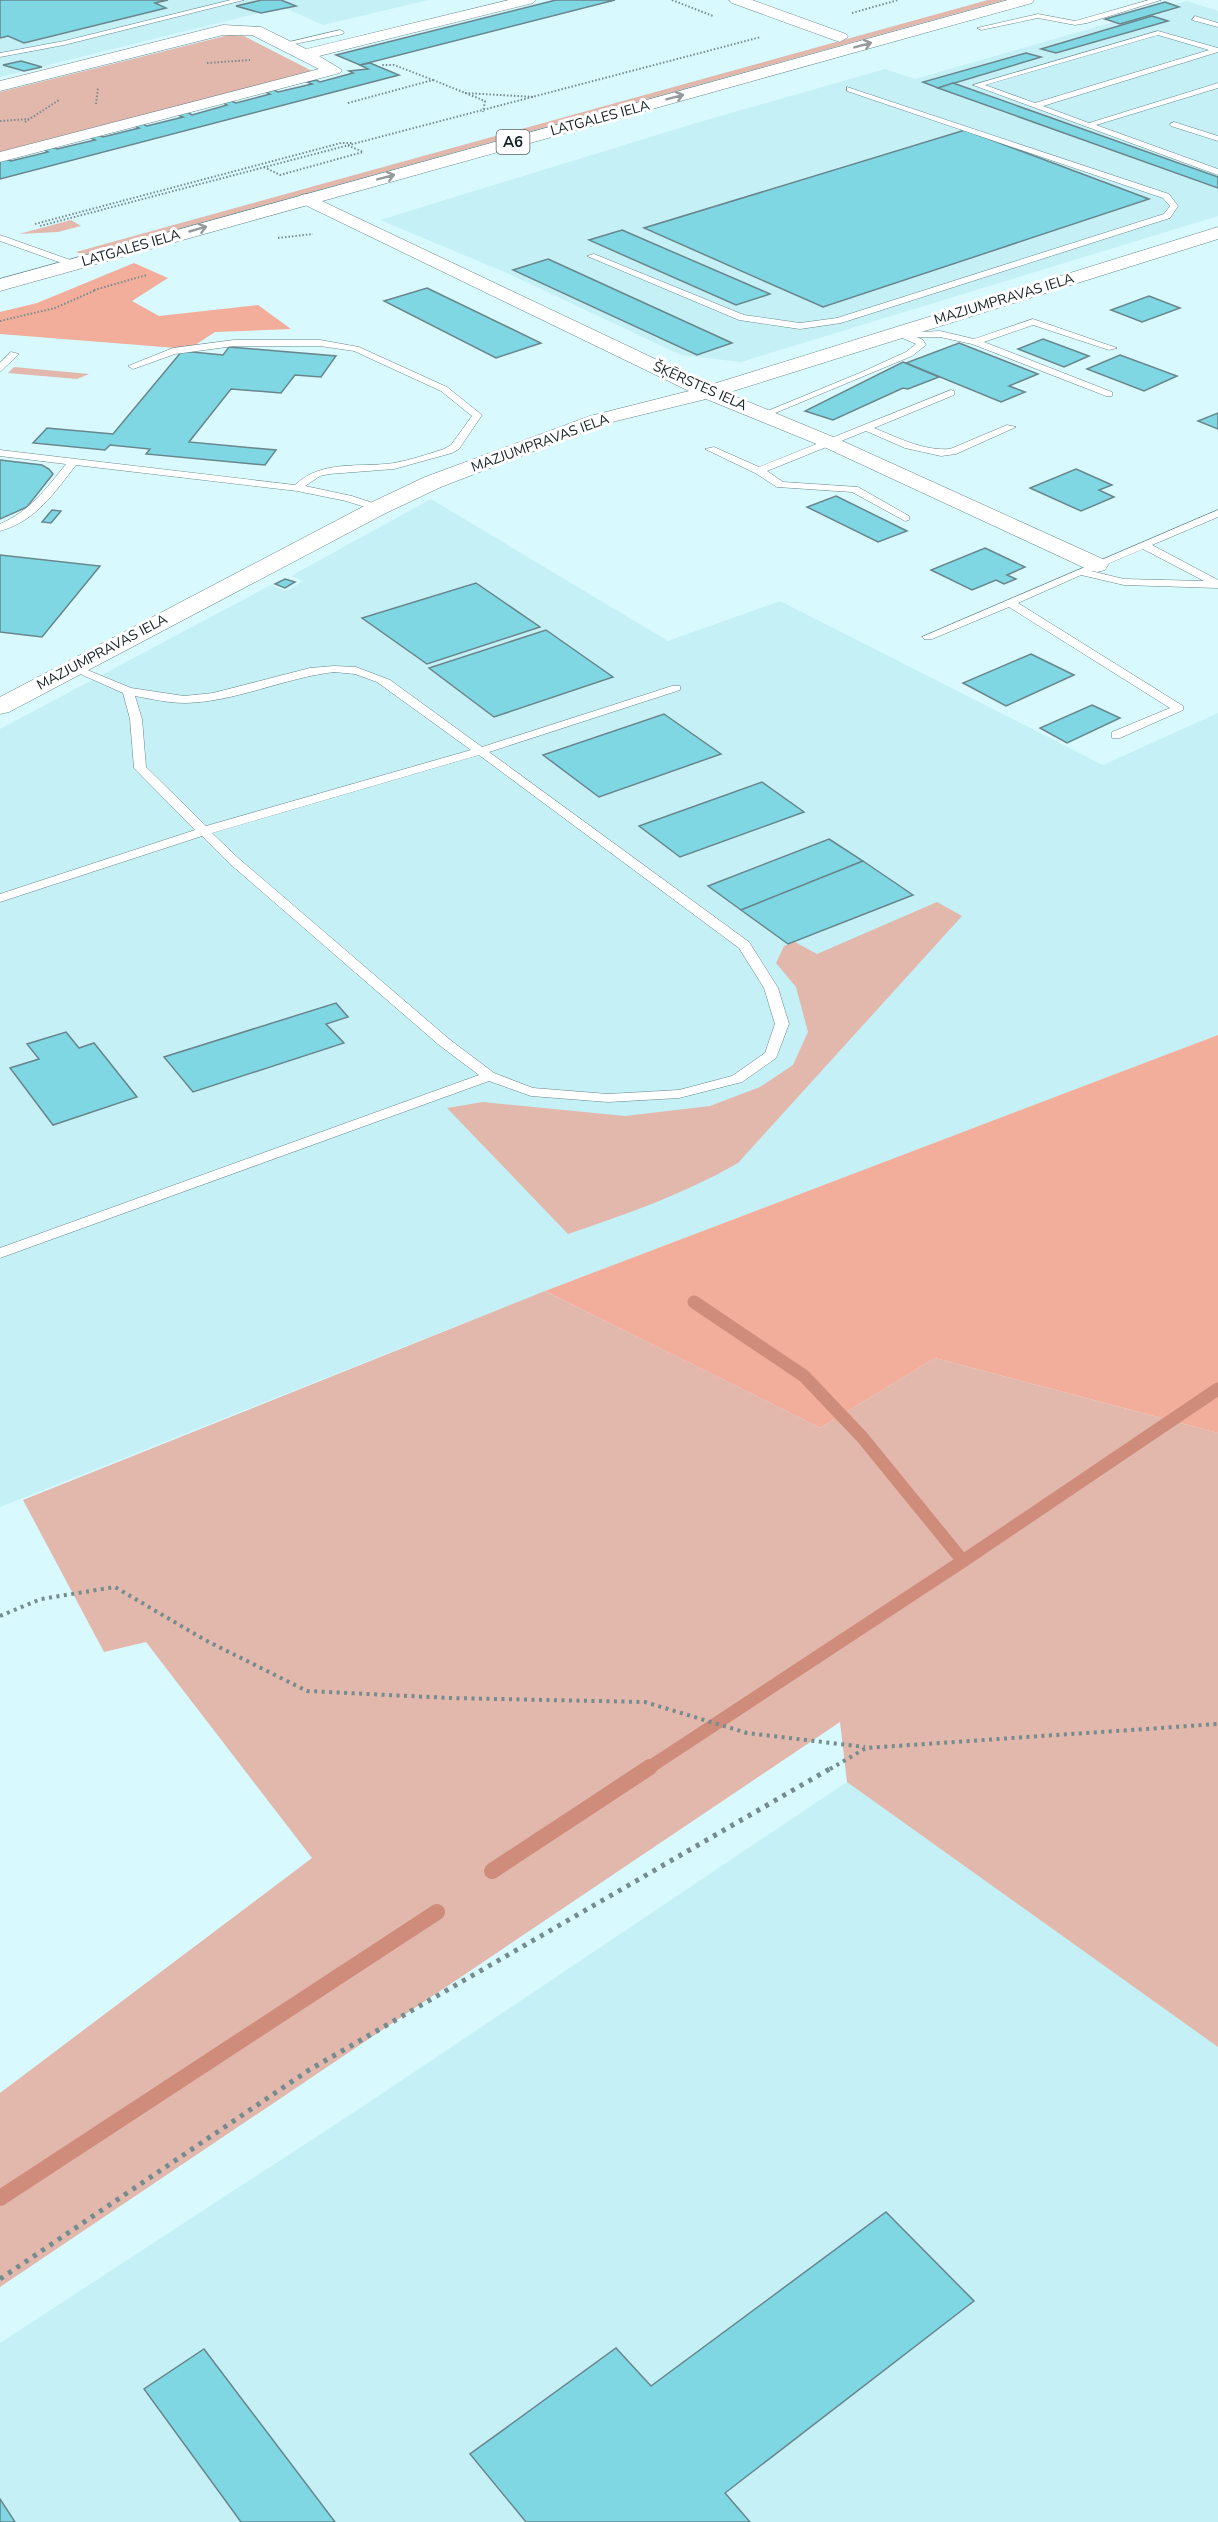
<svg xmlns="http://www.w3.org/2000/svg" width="1218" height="2522" viewBox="0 0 1218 2522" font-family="'Nunito Sans',sans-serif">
<rect width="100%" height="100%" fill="#d8f9fe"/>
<!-- built -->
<g fill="#c4f0f6">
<polygon points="0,0 428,0 323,25 285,8 271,10 0,77"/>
<polygon points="1187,1 1218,11 1218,216 741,362 681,355 507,273 380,220 696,123 885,69 915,79"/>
<polygon points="431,499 668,641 780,601 1103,765 1218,713 1218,1035 545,1291 0,1507 0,729 271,585 286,591 303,581 291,576"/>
<polygon points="847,1782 1218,2047 1218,2522 0,2522 0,2343 365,2105"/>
</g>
<!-- green -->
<g fill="#e2b7ac">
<polygon points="988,0 1005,0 84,255 76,252"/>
<polygon points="229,35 244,36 314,72 0,154 0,92"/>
<polygon points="71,220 81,226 58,232 19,234"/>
<polygon points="14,367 89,374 77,379 8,373"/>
<path d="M937,902L962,916L738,1163C684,1194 627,1214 568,1234L447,1108L483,1102L625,1116L710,1106L760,1087L793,1065L808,1032L796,987L776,963L784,946L795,942L817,954Z"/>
<polygon points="545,1291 820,1428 935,1358 1218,1433 1218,2047 847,1782 840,1722 0,2287 0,2093 312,1858 146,1642 104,1652 23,1500"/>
</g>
<!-- forest -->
<g fill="#f3ad9b">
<polygon points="134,263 168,278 132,301 159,316 258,305 291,329 215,332 189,349 0,334 0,312 37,303"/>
<polygon points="1218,1035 1218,1433 935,1358 820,1428 545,1291"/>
</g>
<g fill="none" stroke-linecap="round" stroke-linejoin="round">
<!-- stream-far1 -->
<g stroke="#cf8c7b" stroke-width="13">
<polyline points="694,1302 804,1376 862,1437 963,1561"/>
<polyline points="647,1769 963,1561 1218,1389"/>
</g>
<!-- stream -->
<g stroke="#cf8c7b" stroke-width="16">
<polyline points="492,1871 650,1767"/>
<polyline points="0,2198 437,1912"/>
</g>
</g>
<!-- building -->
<g fill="#7ed7e3" stroke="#68868b" stroke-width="1.5">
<polygon points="0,0 168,0 155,3 166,8 24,43 8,36 0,38"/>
<polygon points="262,0 281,0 296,6 261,13 236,6"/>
<polygon points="556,0 615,0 360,65 336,55"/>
<polygon points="1165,2 1179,7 1120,24 1105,19"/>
<polygon points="1152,16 1168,21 1056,53 1041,49"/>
<polygon points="1026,53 1041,57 938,88 923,82"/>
<polygon points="21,61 42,67 24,71 3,65"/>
<polygon points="370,63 399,75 0,179 0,160 6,159 11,161 48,152 43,149 52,147 57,149 95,140 89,137 98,135 103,137 139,128 134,126 143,124 147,126 183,117 178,115 187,112 192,115 227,105 223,103 231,101 236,103 270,94 265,92 274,90 278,92 312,84 307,82 316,80 320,82 353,73 349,71 368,69 360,65"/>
<polygon points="953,83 1218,177 1218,188 938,88"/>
<polygon points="965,130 1149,199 823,307 644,228"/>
<polygon points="622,230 770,294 736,305 589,240"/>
<polygon points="548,259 732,343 697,355 513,270"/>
<polygon points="427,288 541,343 496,358 384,301"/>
<polygon points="1149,296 1180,308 1142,322 1111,310"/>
<polygon points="1043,339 1089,356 1064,367 1018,349"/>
<polygon points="959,343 1038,374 1009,386 1025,392 1001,402 906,363"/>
<polygon points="229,347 336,356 321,377 295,375 281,393 231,389 189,442 276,450 265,465 146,454 150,449 110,445 105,450 33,443 47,428 113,434 182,351 223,355"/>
<polygon points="1120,355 1177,376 1144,391 1087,369"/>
<polygon points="903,362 939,377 908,389 903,388 833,420 805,411"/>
<polygon points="1218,413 1218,429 1198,421"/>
<polygon points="0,460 42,465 49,469 53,474 27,507 0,519"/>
<polygon points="1076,469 1112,485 1099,490 1114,497 1081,511 1030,488"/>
<polygon points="836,496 907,531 878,542 807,507"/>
<polygon points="52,510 61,511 51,523 42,522"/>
<polygon points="985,548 1025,567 1007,575 1016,579 1004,584 996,580 972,590 931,570"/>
<polygon points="0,555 100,566 42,637 0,632"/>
<polygon points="285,579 295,582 285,588 275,584"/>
<polygon points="476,583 540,627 427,664 362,618"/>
<polygon points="546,630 613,677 494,717 429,668"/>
<polygon points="1031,654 1074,675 1006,706 963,683"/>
<polygon points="1092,705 1120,718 1067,743 1040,728"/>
<polygon points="664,714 721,754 599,797 543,755"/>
<polygon points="762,782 804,812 680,857 639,826"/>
<polygon points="829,839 863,861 741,910 708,886"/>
<polygon points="863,861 913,895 788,944 741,910"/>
<polygon points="336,1003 348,1017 326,1024 344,1043 193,1092 164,1057"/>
<polygon points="66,1032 79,1048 94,1043 137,1097 53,1125 10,1068 39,1059 27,1044"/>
<polygon points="886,2212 974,2301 725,2493 750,2522 526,2522 470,2454 616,2348 651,2386"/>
<polygon points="204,2349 335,2522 241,2522 144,2389"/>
<polygon points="0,2499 15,2522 0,2522"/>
</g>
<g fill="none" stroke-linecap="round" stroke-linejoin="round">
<defs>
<g id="lane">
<polygon points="231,0 244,0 64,45 0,57 0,53 64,41"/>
<polygon points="1149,0 1161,0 1087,23 1075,25 1038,18 981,30 977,28 1038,14 1075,21"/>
<polygon points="1195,16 1218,23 1218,27 1192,20"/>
<polygon points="340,30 344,32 343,34 285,46 281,44"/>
<path d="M1158,31L1218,48V52L1043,106L1089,123L1218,83V88L1096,125L1218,169V175L973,85ZM1158,35L1209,50L1035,103L985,85Z"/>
<polygon points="847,87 1169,194 1178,206 1170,218 841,323 800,329 739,320 587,256 594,254 744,315 800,323 837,318 1164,214 1170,206 1163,198 847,91"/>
<polygon points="1174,122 1218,136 1218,141 1171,126 1170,124"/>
<polygon points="0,235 76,262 77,264 70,266 0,241"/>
<polygon points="1033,319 1117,348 1109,350 1033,325 984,342 1112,392 1112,396 1106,396 972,344 940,337 917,337 923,340 926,345 912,356 768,416 760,414 862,372 906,352 916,344 900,337 900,333 940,331 974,339"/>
<path d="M234,340H320L359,347L447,387L482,415L459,449L452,453L394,469L329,474L320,476L305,486L352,496L382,506L383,508L378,511L346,501L297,491L76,465C54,493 36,521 0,531V524C30,511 46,489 66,464L0,456V450L295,485C322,459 360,468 394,463C411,460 428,454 444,449L451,445L472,416L441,391L354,351L320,346H234L175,354L133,369L128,366L173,348Z"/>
<polygon points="11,352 19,354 0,372 0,363"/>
<path d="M951,390L954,391V395L874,428C899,438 923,451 950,449L1007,425L1016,427L956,454L941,456L905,448L866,431L767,471L783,482L858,487L909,516V520L905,521L852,492L777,487L755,473L705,449L714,447L759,467Z"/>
<path d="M1218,510V517L1152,545L1218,580V588L1124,585L1081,575L1018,603L1183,706V710L1120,738H1112V732L1170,708L1009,607L932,639H924L922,637ZM1143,549L1204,581L1124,579L1091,571Z"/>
<path d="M73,664L131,688L184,696L213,693L310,668L334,666L356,667L390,680L482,747L672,686H680V690L489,752L749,942L778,988L789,1024L776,1058L742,1082L679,1098L608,1102L531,1096L489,1081L0,1258V1248L479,1075L439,1045L229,863L202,836L0,902V894L195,830L134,768L130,719L123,693L69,669V665ZM334,672L355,674L377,682L471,750L206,826L146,767L142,719L135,696C152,699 168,703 185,703C235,702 284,678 334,672ZM479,755L739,948L764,988L775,1024L765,1053L732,1076L679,1090L608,1094L533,1088L494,1073L449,1039L237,857L212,833Z"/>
</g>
<g id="street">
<polygon points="509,0 536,0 533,3 319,56 342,70 340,73 0,162 0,152 319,69 252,35 223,35 0,91 0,81 223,25 261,27 306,49"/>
<polygon points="729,0 752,0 846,34 848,37 840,42 834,40 732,3"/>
<polygon points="307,194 710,385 1218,227 1218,239 727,393 838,439 1105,560 1108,565 1105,570 1097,572 1089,570 824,447 706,399 604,424 441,487 386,513 9,712 0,714 0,697 370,503 425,477 590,416 689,391 301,203 298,199 301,195"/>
</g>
<polygon id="highway" points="1008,0 1034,0 1032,3 0,291 0,279"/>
</defs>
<!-- lane casing -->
<use href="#lane" stroke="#67868a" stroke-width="1"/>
<!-- street casing -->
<use href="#street" stroke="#67868a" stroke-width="1"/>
<!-- highway casing -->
<use href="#highway" stroke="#67868a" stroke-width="1"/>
<!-- path-far2 -->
<g stroke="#758c8f" stroke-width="2" stroke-dasharray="1.5 2" stroke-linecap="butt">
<polyline points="672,0 713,16"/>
<polyline points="852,13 898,0"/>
<polyline points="207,63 250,60"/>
<polyline points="433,80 485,101 483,112"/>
<polyline points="465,93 535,97"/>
<polyline points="348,103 433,80 394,65 381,65"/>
<polyline points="96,104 98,88"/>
<polyline points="0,121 29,119"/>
<polyline points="25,122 59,100"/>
<polyline points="264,167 280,175 363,152 347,145"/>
<polyline points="35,224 341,143 353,143"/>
<polyline points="40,226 761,37"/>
<polyline points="278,238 313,234"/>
<polyline points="94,290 147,275"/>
<polyline points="0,321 55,308 96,290"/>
</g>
<!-- path-far1 -->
<g stroke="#758c8f" stroke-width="4" stroke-dasharray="3 4.5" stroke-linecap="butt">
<polyline points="0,1616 41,1599 115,1587 205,1640 307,1691 450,1698 645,1702 747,1733 865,1747"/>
<polyline points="830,1769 866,1748 1218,1724"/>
</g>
<!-- path -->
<polyline stroke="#758c8f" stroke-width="5" stroke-dasharray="4 6" stroke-linecap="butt" points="0,2279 309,2070 833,1767"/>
<!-- lane -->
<use href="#lane" fill="#fff" fill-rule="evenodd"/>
<!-- street -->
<use href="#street" fill="#fff" fill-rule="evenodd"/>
<!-- highway -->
<use href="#highway" fill="#fff" fill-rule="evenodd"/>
</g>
<!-- one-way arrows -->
<defs><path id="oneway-shaft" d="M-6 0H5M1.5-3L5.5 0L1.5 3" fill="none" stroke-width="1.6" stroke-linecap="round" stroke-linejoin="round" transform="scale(1.5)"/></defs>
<g stroke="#959b9c">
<use href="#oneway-shaft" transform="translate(863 45) rotate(-15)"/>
<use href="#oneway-shaft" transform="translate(675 97) rotate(-15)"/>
<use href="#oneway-shaft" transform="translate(386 177) rotate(-15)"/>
<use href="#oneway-shaft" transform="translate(198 229) rotate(-16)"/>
</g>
<g text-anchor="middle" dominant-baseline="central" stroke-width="6" stroke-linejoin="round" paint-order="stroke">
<!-- far-street labels -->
<g font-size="14" fill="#142022" stroke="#fff">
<text transform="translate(600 118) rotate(-15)">LATGALES IELA</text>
<text transform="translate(131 248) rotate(-16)">LATGALES IELA</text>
<text transform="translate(1004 299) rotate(-17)">MAZJUMPRAVAS IELA</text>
<text transform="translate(700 386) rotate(24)">ŠĶĒRSTES IELA</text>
<text transform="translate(540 443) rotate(-20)">MAZJUMPRAVAS IELA</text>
<text transform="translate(102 652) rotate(-28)">MAZJUMPRAVAS IELA</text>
</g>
<!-- shield labels -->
<rect fill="#fff" stroke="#5a6364" stroke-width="1.5" x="496.5" y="130" width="33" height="24" rx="4.5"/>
<g font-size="15" font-weight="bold" fill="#142022">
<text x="513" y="142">A6</text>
</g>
</g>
</svg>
